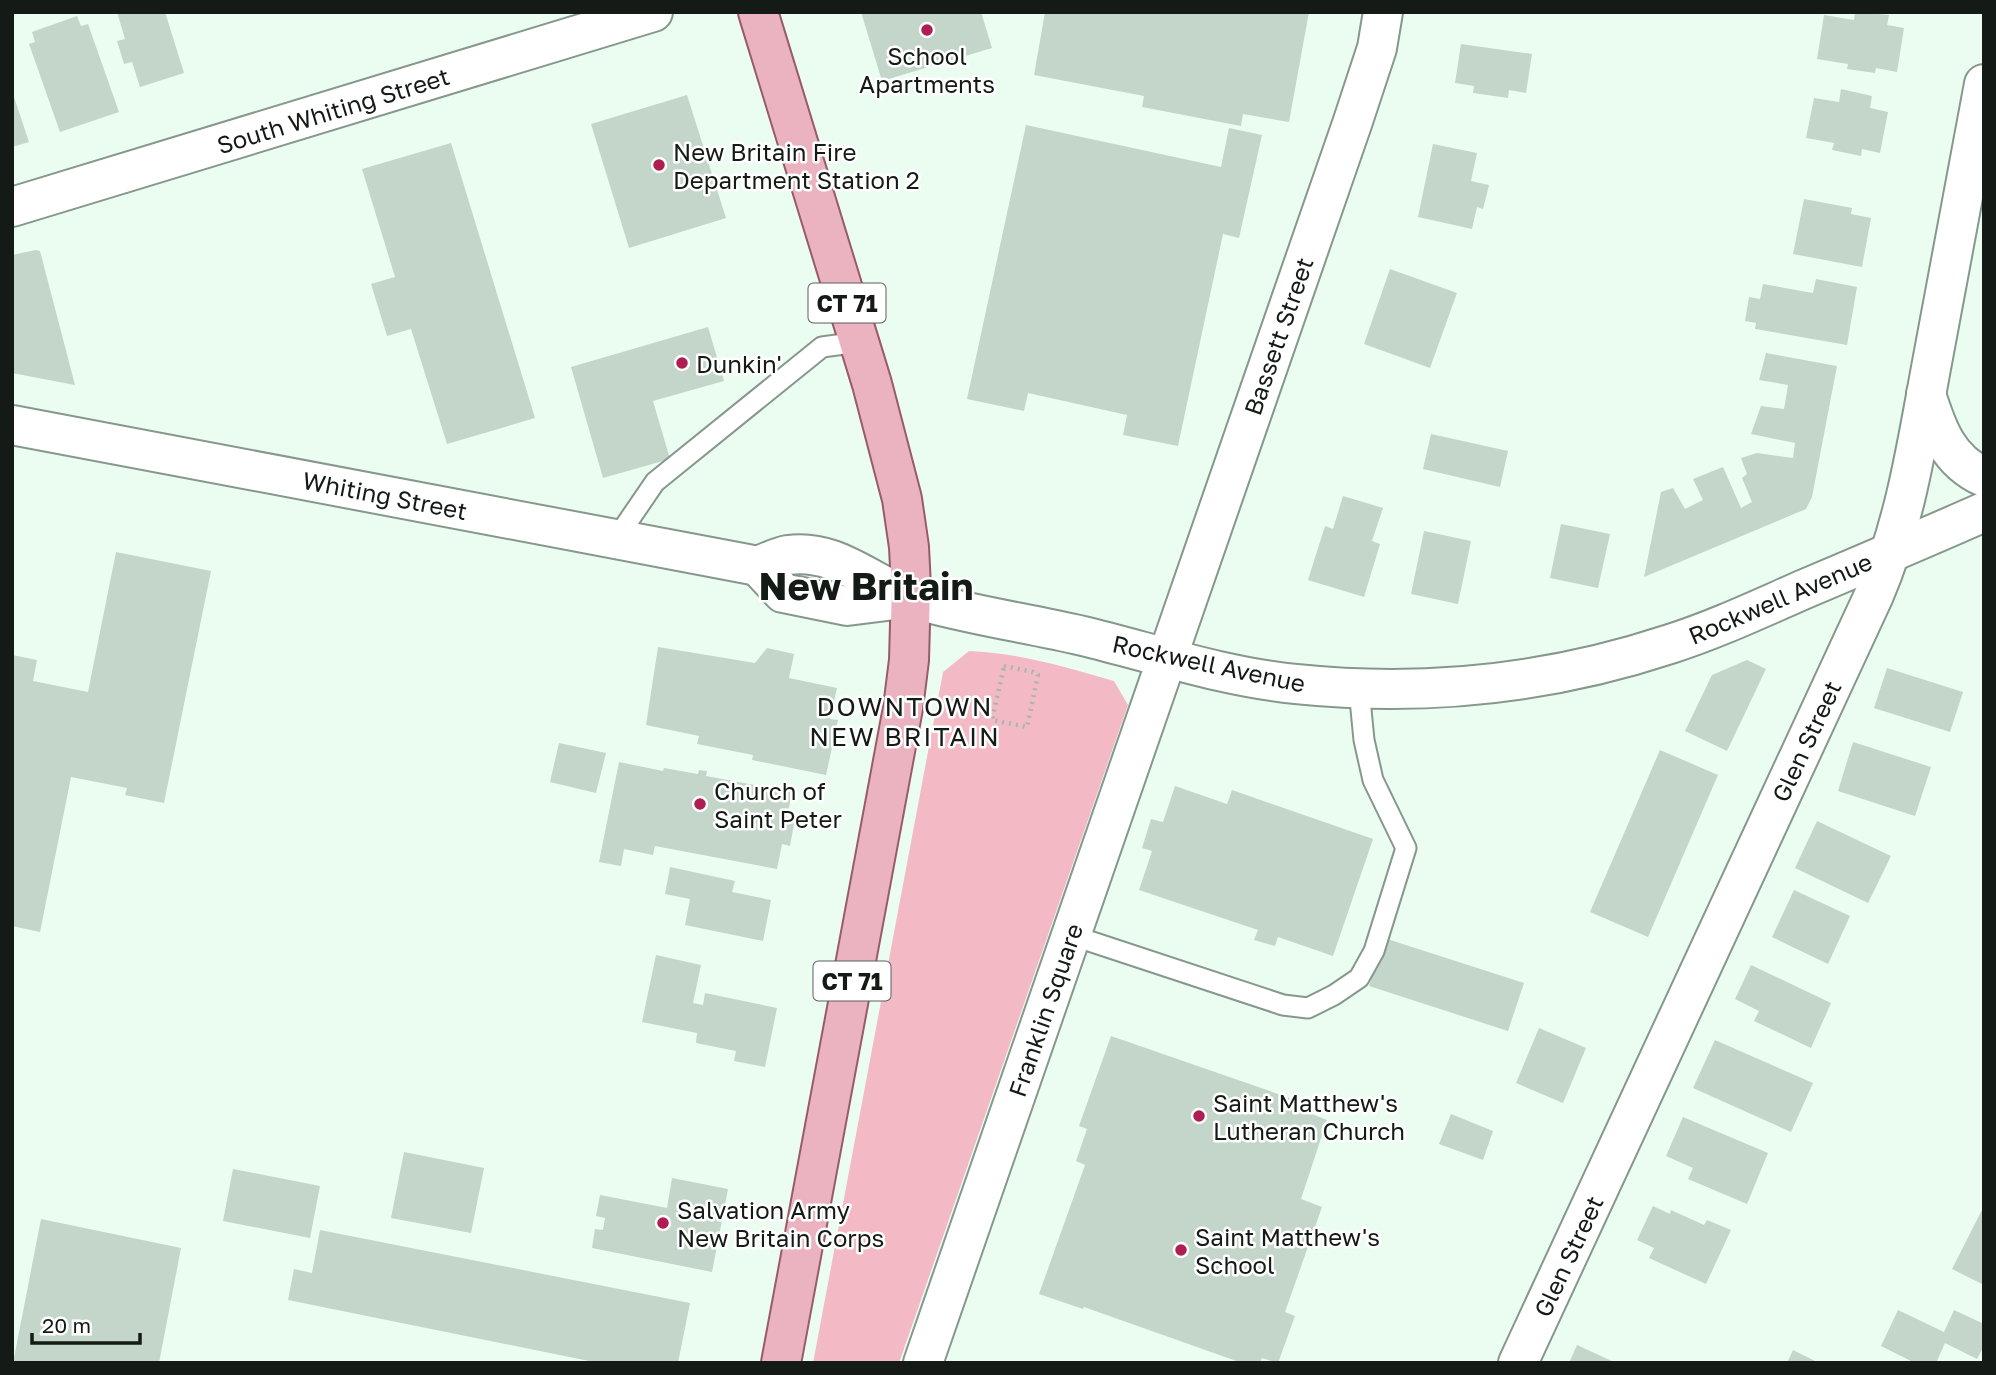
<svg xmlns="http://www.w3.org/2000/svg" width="1996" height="1375" viewBox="0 0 1996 1375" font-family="'Golos Text',sans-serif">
<rect width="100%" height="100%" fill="#ebfdf1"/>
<!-- green -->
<path fill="#f3bac5" d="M969,651C1019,653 1066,667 1114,681L1128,705L899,1363H813L943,672Z"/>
<!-- building -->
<g fill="#c4d5ca">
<polygon points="117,12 165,12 184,73 140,87 132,62 124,64 117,41 125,39"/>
<polygon points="861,12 981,12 992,48 882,81"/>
<polygon points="1045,12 1309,12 1289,122 1243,114 1241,126 1142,107 1144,96 1034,75"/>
<polygon points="1855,12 1889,15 1887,25 1904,28 1897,72 1876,68 1875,73 1847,69 1848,64 1817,59 1824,15 1854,20"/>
<polygon points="77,16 81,26 88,24 119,112 60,132 29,44 35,42 32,32"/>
<polygon points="1461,44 1532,54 1526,93 1509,90 1508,98 1473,93 1474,86 1455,83"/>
<polygon points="1841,89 1872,96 1870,108 1888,112 1880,153 1862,149 1861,156 1832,150 1834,143 1806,138 1814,98 1839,102"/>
<polygon points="12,91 29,142 12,147"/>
<polygon points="687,95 726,218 629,248 591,124"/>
<polygon points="1026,125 1221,167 1229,128 1262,135 1239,238 1223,234 1178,446 1123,435 1127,415 1028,393 1024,411 967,399"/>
<polygon points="451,143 535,418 447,444 411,329 387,336 371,284 395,277 362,169"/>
<polygon points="1433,144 1477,153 1471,181 1489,185 1483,209 1477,207 1472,229 1418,217"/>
<polygon points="1804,199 1852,208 1851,214 1871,218 1862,267 1793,254"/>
<polygon points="36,250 40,251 75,385 12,373 12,255"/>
<polygon points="1390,269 1457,293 1430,368 1364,344"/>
<polygon points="1816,279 1857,287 1847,345 1755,329 1756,323 1745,321 1749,297 1760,299 1763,284 1813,293"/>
<polygon points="708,327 724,381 653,401 670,459 603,478 571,367"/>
<polygon points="1766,353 1837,366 1812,497 1806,509 1644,577 1661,492 1673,488 1685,509 1703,500 1693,479 1723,467 1741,508 1752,502 1742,478 1747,474 1741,458 1757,453 1793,458 1795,443 1751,434 1761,406 1784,409 1788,385 1759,380"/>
<polygon points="1431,434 1508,451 1500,487 1423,469"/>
<polygon points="1343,496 1383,508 1372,541 1380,544 1364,597 1308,580 1325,526 1333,529"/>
<polygon points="1561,524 1610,534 1598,588 1550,578"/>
<polygon points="1424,531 1471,541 1458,604 1411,594"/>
<polygon points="116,552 211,571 164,803 125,795 127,788 71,777 40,932 12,926 12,655 37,660 33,681 88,692"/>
<polygon points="658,647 755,663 767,648 794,654 789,678 837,688 830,719 838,720 826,775 752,760 753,755 697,744 699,736 646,725"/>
<polygon points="1747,660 1766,669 1727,751 1685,731 1712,675"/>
<polygon points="1887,668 1963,692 1950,732 1874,708"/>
<polygon points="1853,742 1931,767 1915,816 1838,791"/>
<polygon points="559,743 606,753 596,793 550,782"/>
<polygon points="1660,750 1718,775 1648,937 1590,912"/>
<polygon points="619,762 663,771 664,768 698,774 699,770 707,771 706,776 792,792 787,817 795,818 790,846 782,844 777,869 655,846 653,855 624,849 621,866 599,862"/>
<polygon points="1175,786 1227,804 1232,790 1373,839 1333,956 1278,937 1275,946 1254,940 1258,930 1139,890 1152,851 1142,848 1151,819 1163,822"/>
<polygon points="1817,821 1891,856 1868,903 1795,868"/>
<polygon points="670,867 735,881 732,892 771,900 763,941 685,925 690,899 665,894"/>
<polygon points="1794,890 1850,916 1828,964 1772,937"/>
<polygon points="1384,938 1524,983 1508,1031 1369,986"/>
<polygon points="656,955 701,965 693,1003 703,1005 705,993 777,1008 765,1067 734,1061 736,1051 696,1043 697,1033 642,1022"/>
<polygon points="1751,965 1831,1003 1811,1048 1754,1021 1759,1011 1735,999"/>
<polygon points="1539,1028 1586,1048 1563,1103 1516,1083"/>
<polygon points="1111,1036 1307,1104 1304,1111 1327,1120 1301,1199 1322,1207 1285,1312 1295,1316 1278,1363 1262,1358 1260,1363 1242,1363 1084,1307 1083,1309 1039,1294 1085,1165 1076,1161 1087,1129 1079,1126"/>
<polygon points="1715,1040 1813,1083 1791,1132 1693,1088"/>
<polygon points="1451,1114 1493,1131 1483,1160 1439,1144"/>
<polygon points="1683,1117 1768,1153 1747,1204 1688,1179 1693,1168 1666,1156"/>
<polygon points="404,1152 484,1168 471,1233 391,1218"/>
<polygon points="233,1169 320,1186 310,1238 223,1221"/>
<polygon points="672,1178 728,1189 712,1272 592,1248 595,1229 603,1230 605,1218 596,1216 600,1195 667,1208"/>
<polygon points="1653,1206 1670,1214 1671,1210 1704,1225 1707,1220 1731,1230 1706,1284 1649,1258 1654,1248 1637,1240"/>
<polygon points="1984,1206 1984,1285 1952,1269"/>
<polygon points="41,1219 181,1248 159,1363 13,1363"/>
<polygon points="320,1230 690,1303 678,1363 599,1363 288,1300 294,1269 312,1273"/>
<polygon points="1898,1310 1944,1332 1954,1310 1984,1324 1984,1346 1977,1359 1945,1343 1936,1363 1915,1363 1881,1346"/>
<polygon points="1577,1345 1616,1363 1569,1363"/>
<polygon points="1793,1350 1819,1363 1787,1363"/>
</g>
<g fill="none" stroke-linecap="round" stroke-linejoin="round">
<defs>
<g id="service">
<polyline points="616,539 655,482 822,347 859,342"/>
<polyline points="1071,935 1283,1005 1308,1008 1334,995 1359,978 1374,951 1406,848 1373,780 1364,740 1359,689"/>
</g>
<g id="minor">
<polyline points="12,207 653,12"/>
<polyline points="923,1363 1353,121 1377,48 1383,12"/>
<path d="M1518,1363L1874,595C1905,523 1917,444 1931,368C1949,273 1966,179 1984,84"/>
</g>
<g id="tertiary">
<path d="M1926,394C1937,429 1948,461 1984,477"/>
<path d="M12,425L758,566C767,562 778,557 788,555C837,548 871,585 914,599C969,615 1027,623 1083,636C1153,653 1224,677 1296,684C1422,697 1549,684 1670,644C1717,629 1761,608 1807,588C1866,563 1925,538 1984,512"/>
<polyline points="758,566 783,593 847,606 911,598"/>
</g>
<polyline id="primary" points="758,12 872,384 902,499 909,547 911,587 909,660 903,708 781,1363"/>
</defs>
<!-- service casing -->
<use href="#service" stroke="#86978c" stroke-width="23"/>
<!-- minor casing -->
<use href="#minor" stroke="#86978c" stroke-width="42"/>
<!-- tertiary casing -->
<use href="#tertiary" stroke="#86978c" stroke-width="42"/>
<!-- primary casing -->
<use href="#primary" stroke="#975c69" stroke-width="42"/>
<!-- path -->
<polygon stroke="#a8b6ad" stroke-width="4.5" stroke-dasharray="2 5" stroke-linecap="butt" points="1004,666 1033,672 1038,675 1027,727 992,720"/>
<!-- service -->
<use href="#service" stroke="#fff" stroke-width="19"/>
<!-- minor -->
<use href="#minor" stroke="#fff" stroke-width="38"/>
<!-- tertiary -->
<use href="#tertiary" stroke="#fff" stroke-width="38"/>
<!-- primary -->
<use href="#primary" stroke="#ebb2bf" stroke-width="38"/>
</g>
<!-- markers -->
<g fill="#ae1e53" stroke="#fff" stroke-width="2.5">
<circle cx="927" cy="30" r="7"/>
<circle cx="659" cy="165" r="7"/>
<circle cx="682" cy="363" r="7"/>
<circle cx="700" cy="804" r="7"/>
<circle cx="1199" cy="1116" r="7"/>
<circle cx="663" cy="1223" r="7"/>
<circle cx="1181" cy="1250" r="7"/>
</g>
<g text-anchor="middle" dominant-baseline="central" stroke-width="5" stroke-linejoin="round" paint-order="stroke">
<!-- shield labels -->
<g fill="#fff" stroke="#5a5f5c" stroke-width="2">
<rect x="808.5" y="283.5" width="77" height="39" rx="5"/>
<rect x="813.5" y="961.5" width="77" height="39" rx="5"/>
</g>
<g font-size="23" font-weight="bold" fill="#141a16">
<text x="847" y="303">CT 71</text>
<text x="852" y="981">CT 71</text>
</g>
<!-- poi labels -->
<g font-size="24" fill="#141a16" stroke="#fff" text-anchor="start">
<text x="927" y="55" text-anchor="middle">School<tspan x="927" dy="28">Apartments</tspan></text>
<text x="673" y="151">New Britain Fire<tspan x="673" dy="28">Department Station 2</tspan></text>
<text x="696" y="363">Dunkin'</text>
<text x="714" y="790">Church of<tspan x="714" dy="28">Saint Peter</tspan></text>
<text x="1213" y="1102">Saint Matthew's<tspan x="1213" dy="28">Lutheran Church</tspan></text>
<text x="677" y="1209">Salvation Army<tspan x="677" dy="28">New Britain Corps</tspan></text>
<text x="1195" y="1236">Saint Matthew's<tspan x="1195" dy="28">School</tspan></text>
</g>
<!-- street labels -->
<g font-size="24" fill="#141a16" stroke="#fff">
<text transform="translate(333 110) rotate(-17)">South Whiting Street</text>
<text transform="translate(1278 336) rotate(-71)">Bassett Street</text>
<text transform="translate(385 495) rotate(11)">Whiting Street</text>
<text transform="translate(1780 598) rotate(-23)">Rockwell Avenue</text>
<text transform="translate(1209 663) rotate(12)">Rockwell Avenue</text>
<text transform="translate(1806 741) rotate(-65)">Glen Street</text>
<text transform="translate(1045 1010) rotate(-71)">Franklin Square</text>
<text transform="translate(1568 1256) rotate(-65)">Glen Street</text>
</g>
<!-- neighbourhood labels -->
<g font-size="26" letter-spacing="2" fill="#141a16" stroke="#fff">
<text x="905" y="706">DOWNTOWN<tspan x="905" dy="30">NEW BRITAIN</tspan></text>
</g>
<!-- town labels -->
<g font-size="38" font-weight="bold" fill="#141a16" stroke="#fff">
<text x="866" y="585">New Britain</text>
</g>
</g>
<!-- border -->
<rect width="1996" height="1375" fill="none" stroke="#141a16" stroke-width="28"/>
<!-- scale -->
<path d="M32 1333v10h108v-10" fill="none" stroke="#141a16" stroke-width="3.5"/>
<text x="42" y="1333" font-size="21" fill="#141a16" stroke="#ffffff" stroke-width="5" paint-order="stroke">20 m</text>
</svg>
